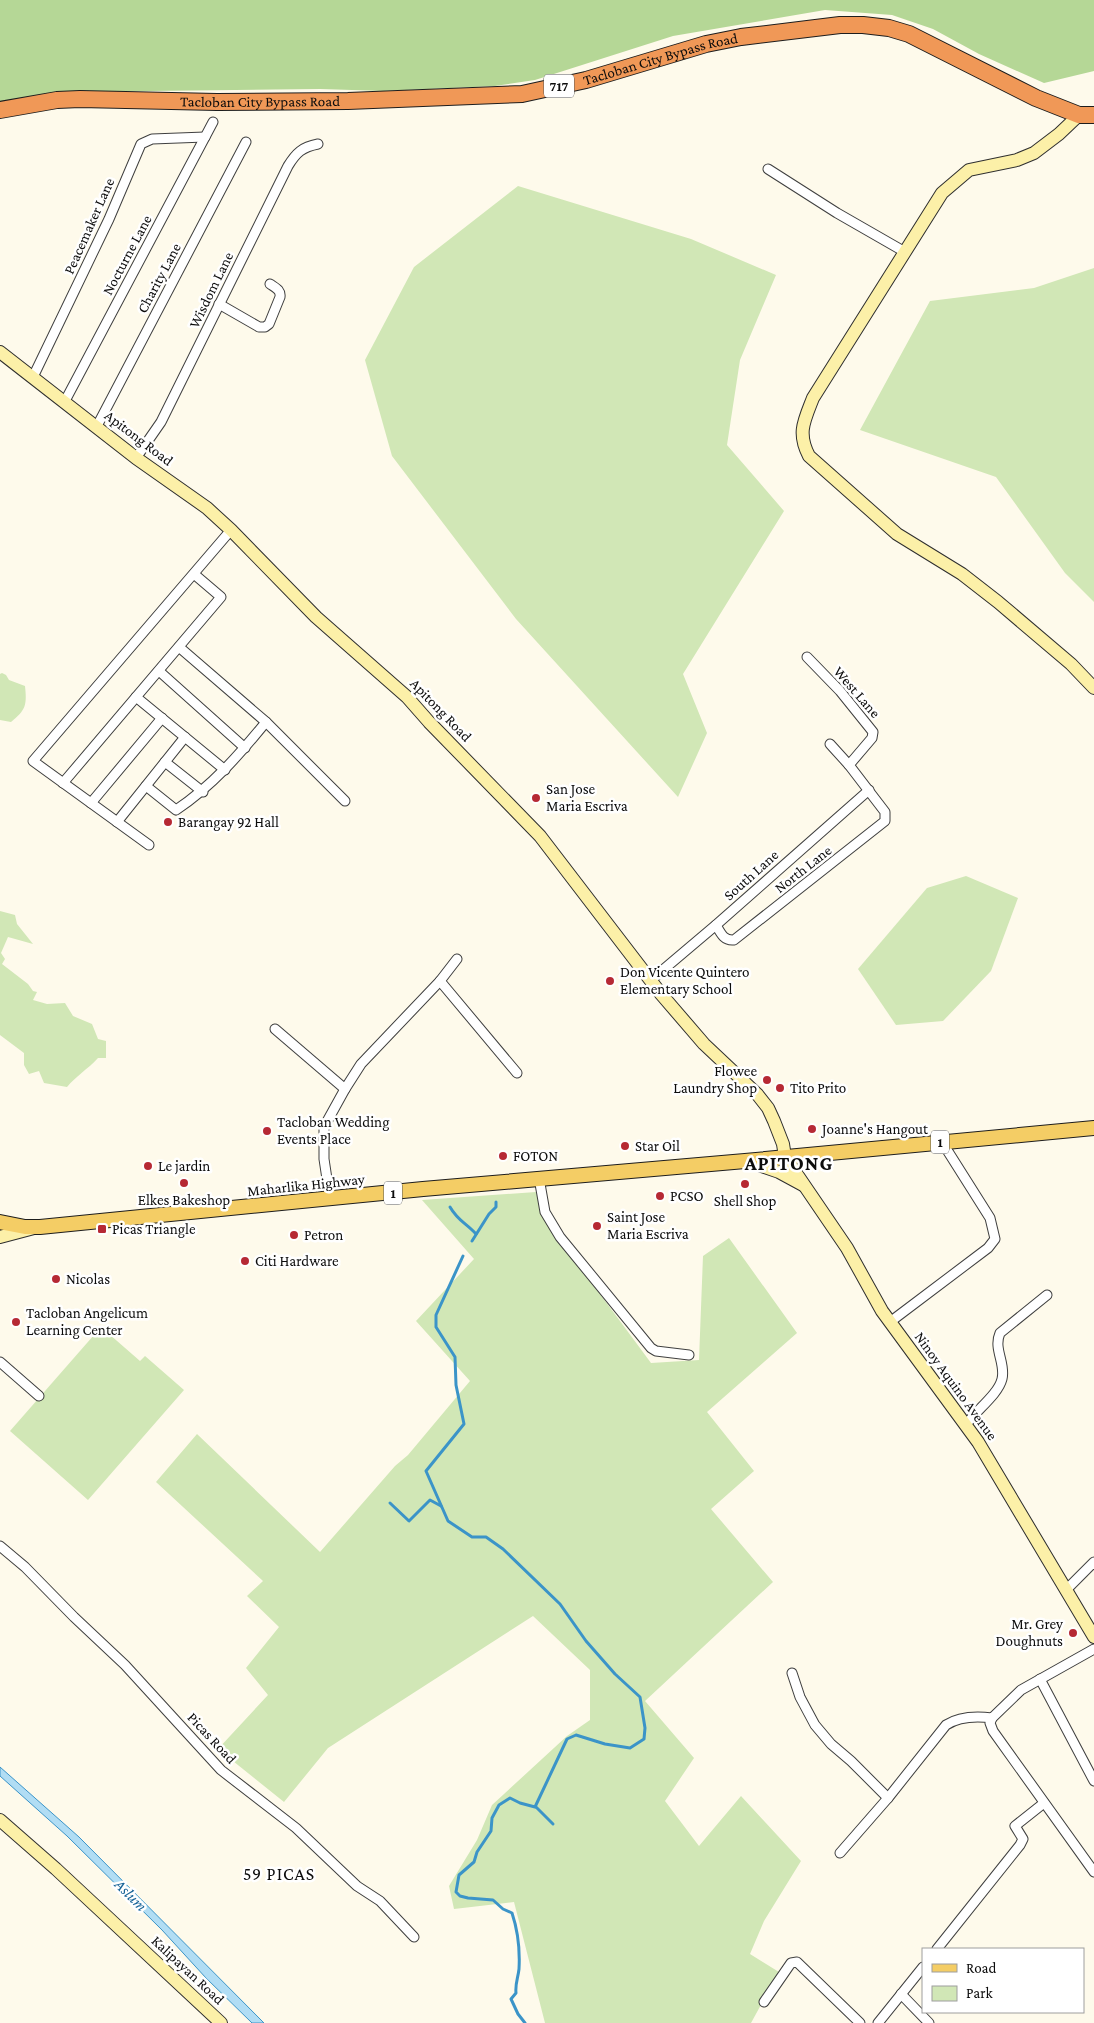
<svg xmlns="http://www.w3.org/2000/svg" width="1094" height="2023" viewBox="0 0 1094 2023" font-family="'Crimson Pro',serif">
<rect width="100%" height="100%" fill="#fefaeb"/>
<!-- green -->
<g fill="#d1e7b6">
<polygon points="518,186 691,239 776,275 740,360 727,445 784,511 683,674 707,733 678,797 516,619 392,456 365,360 414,267"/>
<polygon points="1094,268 1094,602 1065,573 996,477 860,430 930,301 1034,288"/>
<path d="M2,673L6,675L9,680L25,686C27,705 26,710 11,722L0,720V674Z"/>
<polygon points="966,876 1018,898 991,971 943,1021 896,1025 858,969 927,888"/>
<path d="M0,911L15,915L17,924L33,944L8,937L1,953L5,959L2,964L28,984L33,991L37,992L33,1000L47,1004L65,1003L73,1016L92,1024L98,1039L106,1041V1058H98C88,1069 76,1076 67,1087L44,1083L39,1071L29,1074L24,1065V1053L0,1035Z"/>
<polygon points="536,1192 543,1217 651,1363 699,1360 703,1256 729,1238 797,1333 707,1412 754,1471 711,1509 773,1582 645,1701 694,1758 665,1801 699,1846 741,1796 801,1861 764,1921 750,1954 779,1972 751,2023 545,2023 514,1902 454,1909 449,1886 477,1840 492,1805 567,1736 590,1720 590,1670 533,1616 328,1748 284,1802 218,1749 268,1695 246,1668 279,1627 247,1596 263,1581 156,1482 197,1434 320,1552 395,1466 408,1455 470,1381 416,1321 474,1259 422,1200"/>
<polygon points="101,1327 140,1361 145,1356 184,1390 88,1500 10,1431"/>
</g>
<!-- forest -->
<polygon fill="#b5d796" points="0,0 1094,0 1094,71 1044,83 979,54 933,29 892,15 825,10 673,36 535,80 495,86 384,91 320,89 65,92 0,103"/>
<!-- water -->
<polygon fill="#b1ddf4" stroke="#3b94c8" points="0,1767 79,1837 264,2023 252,2023 206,1978 162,1930 67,1836 0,1776"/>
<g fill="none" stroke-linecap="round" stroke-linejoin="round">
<!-- stream -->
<g stroke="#3b94c8" stroke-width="3">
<path d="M450,1207C458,1221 466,1223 476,1234"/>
<polyline points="472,1241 489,1214 496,1207 496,1202"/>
<path d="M463,1256L436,1315V1327L455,1357L456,1385L464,1424L426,1471L448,1521L472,1537H486L503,1549L560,1604L586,1641L615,1674L640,1697L645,1728L644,1739L630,1748L605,1744L576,1735L567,1739L535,1807L520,1803L510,1798L499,1805L492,1818L491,1831L477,1852L474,1862L459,1875L456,1892L460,1896L468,1898L493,1900L503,1909L512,1913C518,1931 520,1951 519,1969C518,1978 515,1984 516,1993L511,1999L518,2014L525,2023"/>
<polyline points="390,1503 409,1521 430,1500 441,1506"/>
<polyline points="536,1807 553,1824"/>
</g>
<defs>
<g id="street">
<polyline points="768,169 837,213 905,252"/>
<path d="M219,304L259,327H265L269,324L280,297C281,290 276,288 270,284"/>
<polyline points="33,377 109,219 141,144 152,139 205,137"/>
<polyline points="65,401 213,122"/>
<polyline points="97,426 246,142"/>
<path d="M136,458L161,422L288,166C296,153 302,147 318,144"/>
<polyline points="179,647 266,722 345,801"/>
<polyline points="159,671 245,748"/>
<polyline points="136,697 225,770"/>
<polyline points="830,744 849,765"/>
<polyline points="165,762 203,792"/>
<polyline points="63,783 221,597 194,574"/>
<path d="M146,786L176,810C212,786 239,755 266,722"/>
<polyline points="91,803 162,718"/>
<polyline points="117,822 185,737"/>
<polyline points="149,845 33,761 231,530"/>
<path d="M716,925C721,934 724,941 734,940L885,821V812L849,765L872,738L873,732L840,691L807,657"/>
<polyline points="651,980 716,925 869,790"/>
<polyline points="440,981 517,1073"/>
<polyline points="275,1029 345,1089"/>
<polyline points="539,1178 545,1212 560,1237 651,1348 656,1351 689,1355"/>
<polyline points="330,1199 324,1159 324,1127 345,1089 361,1064 440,981 457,959"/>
<polyline points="890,1322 988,1248 995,1239 990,1218 942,1142"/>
<polyline points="0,1362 39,1396"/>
<path d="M966,1425C975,1411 998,1395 1002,1379C1006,1363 993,1349 1000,1333L1047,1295"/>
<polyline points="0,1546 25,1567 74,1617 125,1665 221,1770 296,1828 357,1886 380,1901 414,1937"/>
<polyline points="1066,1590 1094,1562"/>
<polyline points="792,1673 800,1697 815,1725 831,1744 851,1761 888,1798"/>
<polyline points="1040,1679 1094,1781"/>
<polyline points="992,1718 990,1723 993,1731 1094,1872"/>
<path d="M840,1853L888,1798L946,1725C960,1716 976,1716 992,1718L1021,1690L1094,1649"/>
<polyline points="937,1949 1020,1845 1023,1839 1015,1826 1044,1803"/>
<polyline points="901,1994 929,2023"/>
<polyline points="764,2002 791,1963 797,1962 860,2023"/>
<polyline points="878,2023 923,1967"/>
</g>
<g id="secondary">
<path d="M1079,115L1059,134L1034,153L1017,160L969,170L942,193L813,398C804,421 797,433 809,456L897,534L962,574L998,602L1071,664L1094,688"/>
<polyline points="0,352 136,458 207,508 231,530 316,617 407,697 429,722 540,836 661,994 704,1044 757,1094 768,1108 774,1121 783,1144 785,1157 847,1248 882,1311 978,1442 1094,1637"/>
<polyline points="750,1162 779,1172 803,1185"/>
<polyline points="0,1237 34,1228"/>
<polyline points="0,1820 56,1869 221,2023"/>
</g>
<polyline id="primary" points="0,1222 25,1227 40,1227 423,1189 745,1161 1094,1128"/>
<g id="highway">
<path id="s1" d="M0,110L57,100L80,99L217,102L348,101L522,94L586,80L706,44L741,37L840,25H863L889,28L909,34L1036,98L1079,115H1094"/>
</g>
</defs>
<!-- street casing -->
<use href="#street" stroke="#3f3f3f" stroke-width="11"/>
<!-- secondary casing -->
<use href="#secondary" stroke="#2e2e2e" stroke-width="14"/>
<!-- primary casing -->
<use href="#primary" stroke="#1d1d1d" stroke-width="16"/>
<!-- highway casing -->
<use href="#highway" stroke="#1d1d1d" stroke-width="18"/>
<!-- street -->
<use href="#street" stroke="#fff" stroke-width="9"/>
<!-- secondary -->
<use href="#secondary" stroke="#fcf0a8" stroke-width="12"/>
<!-- primary -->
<use href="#primary" stroke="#f4cd65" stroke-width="14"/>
<!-- highway -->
<use href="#highway" stroke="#f09857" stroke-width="16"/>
</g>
<!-- markers -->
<g fill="#b62934" stroke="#fff" stroke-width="2">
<circle cx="536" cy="798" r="5"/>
<circle cx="168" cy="822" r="5"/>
<circle cx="610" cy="981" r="5"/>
<circle cx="767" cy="1080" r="5"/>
<circle cx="780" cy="1088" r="5"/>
<circle cx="812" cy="1129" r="5"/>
<circle cx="267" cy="1131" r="5"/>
<circle cx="625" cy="1146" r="5"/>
<circle cx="503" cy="1156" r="5"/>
<circle cx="148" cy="1166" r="5"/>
<circle cx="184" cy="1183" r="5"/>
<circle cx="745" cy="1184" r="5"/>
<circle cx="660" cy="1196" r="5"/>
<circle cx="597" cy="1226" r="5"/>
<rect x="97" y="1224" width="10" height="10" rx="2.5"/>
<circle cx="294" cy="1235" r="5"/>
<circle cx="245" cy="1261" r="5"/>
<circle cx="56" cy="1279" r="5"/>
<circle cx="16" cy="1322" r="5"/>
<circle cx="1073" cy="1633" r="5"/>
</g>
<g text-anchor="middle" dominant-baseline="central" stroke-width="5" stroke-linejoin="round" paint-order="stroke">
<!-- shield labels -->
<g fill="#fff" stroke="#555" stroke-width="1">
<rect x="544" y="74.5" width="30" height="23" rx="4"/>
<rect x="931" y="1130.5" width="18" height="23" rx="4"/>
<rect x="384" y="1181.5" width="18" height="23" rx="4"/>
</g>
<g font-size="14" font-weight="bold" fill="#0c0c0c">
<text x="559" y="86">717</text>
<text x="940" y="1142">1</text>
<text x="393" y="1193">1</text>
</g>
<!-- street labels -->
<g font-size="15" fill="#0c0c0c" stroke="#fff">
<text stroke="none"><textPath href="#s1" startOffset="666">Tacloban City Bypass Road</textPath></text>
<text stroke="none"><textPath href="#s1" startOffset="261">Tacloban City Bypass Road</textPath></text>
<text transform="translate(89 226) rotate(-66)">Peacemaker Lane</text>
<text transform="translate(127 255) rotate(-62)">Nocturne Lane</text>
<text transform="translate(159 278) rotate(-62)">Charity Lane</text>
<text transform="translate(211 290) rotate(-64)">Wisdom Lane</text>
<text transform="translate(139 438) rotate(37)">Apitong Road</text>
<text transform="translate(857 692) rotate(49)">West Lane</text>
<text transform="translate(441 710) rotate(46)">Apitong Road</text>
<text transform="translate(803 869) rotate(-38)">North Lane</text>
<text transform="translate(751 875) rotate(-42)">South Lane</text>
<text transform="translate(306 1185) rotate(-6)">Maharlika Highway</text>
<text transform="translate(956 1386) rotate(54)">Ninoy Aquino Avenue</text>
<text transform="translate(212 1738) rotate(47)">Picas Road</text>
<text transform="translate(188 1970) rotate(43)">Kalipayan Road</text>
</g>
<!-- poi labels -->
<g font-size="15" fill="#0c0c0c" stroke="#fff" text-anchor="start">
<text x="546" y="789">San Jose<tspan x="546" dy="17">Maria Escriva</tspan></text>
<text x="178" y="822">Barangay 92 Hall</text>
<text x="620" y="972">Don Vicente Quintero<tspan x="620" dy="17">Elementary School</tspan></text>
<text x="757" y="1071" text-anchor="end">Flowee<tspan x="757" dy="17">Laundry Shop</tspan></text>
<text x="790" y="1088">Tito Prito</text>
<text x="277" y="1122">Tacloban Wedding<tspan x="277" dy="17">Events Place</tspan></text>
<text x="822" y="1129">Joanne's Hangout</text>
<text x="635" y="1146">Star Oil</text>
<text x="513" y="1156">FOTON</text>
<text x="158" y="1166">Le jardin</text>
<text x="670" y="1196">PCSO</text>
<text x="184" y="1200" text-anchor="middle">Elkes Bakeshop</text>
<text x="745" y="1201" text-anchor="middle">Shell Shop</text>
<text x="607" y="1217">Saint Jose<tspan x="607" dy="17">Maria Escriva</tspan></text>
<text x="112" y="1229">Picas Triangle</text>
<text x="304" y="1235">Petron</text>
<text x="255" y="1261">Citi Hardware</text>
<text x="66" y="1279">Nicolas</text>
<text x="26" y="1313">Tacloban Angelicum<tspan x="26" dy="17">Learning Center</tspan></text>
<text x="1063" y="1624" text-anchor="end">Mr. Grey<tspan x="1063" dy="17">Doughnuts</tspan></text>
</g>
<!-- water labels -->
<g font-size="16" font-style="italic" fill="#1a6598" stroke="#fff">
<text transform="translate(131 1895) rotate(45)">Aslum</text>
</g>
<!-- quarter labels -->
<g font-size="18" letter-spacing="1" fill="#0c0c0c" stroke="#fff">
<text x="279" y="1874">59 PICAS</text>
</g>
<!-- district labels -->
<g font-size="20" font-weight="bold" letter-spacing="1" fill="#0c0c0c" stroke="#fff">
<text x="789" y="1163">APITONG</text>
</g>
</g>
<!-- legend -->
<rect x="922" y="1948" width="162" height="65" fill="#ffffff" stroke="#9e9e9e"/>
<rect x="932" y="1964" width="25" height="8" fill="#f4cd65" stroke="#9e9e9e"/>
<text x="966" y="1973" font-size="15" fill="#0c0c0c">Road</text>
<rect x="932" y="1986" width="25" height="15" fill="#d1e7b6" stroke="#9e9e9e"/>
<text x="966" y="1998" font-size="15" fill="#0c0c0c">Park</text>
</svg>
